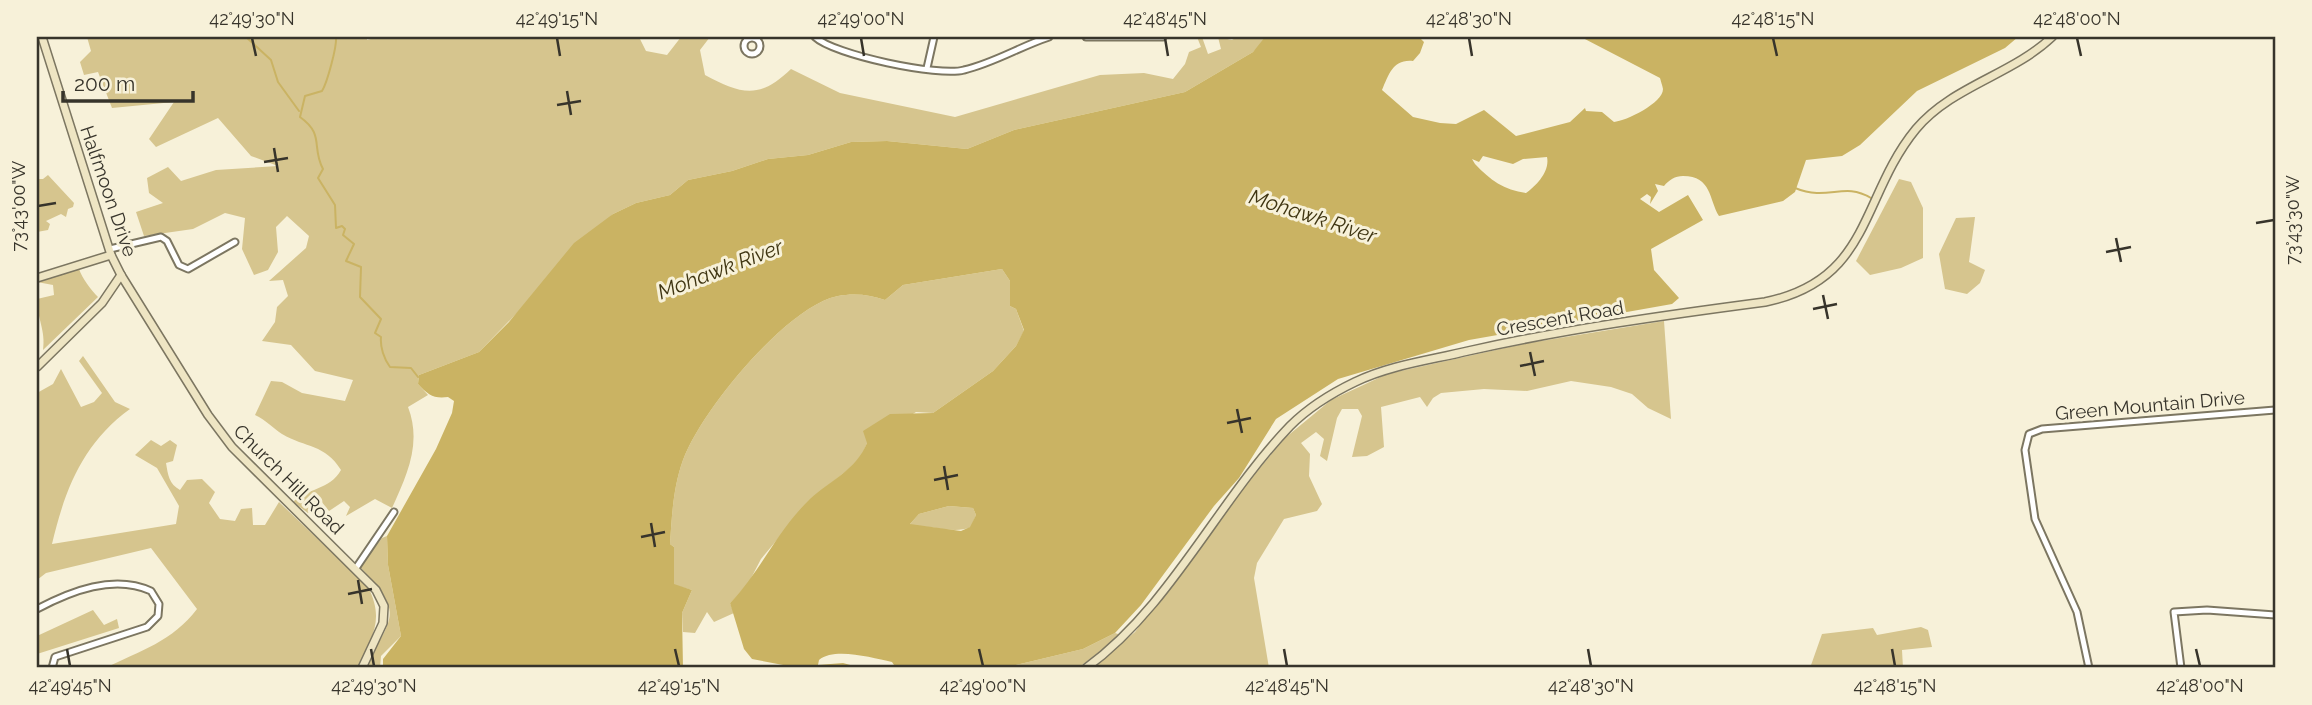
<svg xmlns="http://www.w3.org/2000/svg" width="2312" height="705" viewBox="0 0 2312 705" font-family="Raleway,sans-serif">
<rect width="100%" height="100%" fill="#f7f1d9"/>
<!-- green -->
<g fill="#d6c58e">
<path d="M87,37H367V40L378,37H639L646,51L667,55L681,37H710L700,50L705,75C741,94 759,100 791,69L840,93L955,117L1100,75L1144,73L1173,79L1185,64L1189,52L1201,47L1197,37H1202L1208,54L1221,49L1218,37L1232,40L1237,37H1265L1263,43L1253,52L1185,92L1014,130L967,149L887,141L851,142L808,155L768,159L732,171L688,180L670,195L636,203L613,214L479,352L419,375L418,384L428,395L408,407C422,443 407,475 392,508L375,499L346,516L350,507L344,501L329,511L321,501L308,513L293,502C307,488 330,490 341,470C325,444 306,448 282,434C273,428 266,420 255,415L271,381L282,382L302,393L345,401L353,380L315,371L291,345L262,341L275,322L277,307L288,296L283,280L269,281L306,248L309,236L287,216L276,227L278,252L268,270L254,275L242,249L245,218L225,213L193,229L144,236L136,212L163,203L149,193L147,178L168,167L181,181L216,170L278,166L251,156L218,118L156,147L149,139L174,102L112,108L98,72L84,75L80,62L91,51Z"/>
<polygon points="48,175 74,203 73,207 68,209 66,217 61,214 46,221 50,224 48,230 37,232 37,179 43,179"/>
<polygon points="1899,179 1911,182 1923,208 1923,258 1901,268 1870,275 1856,261"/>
<polygon points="1975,217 1969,262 1985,270 1980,283 1967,294 1945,289 1939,254 1956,218"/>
<path d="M79,269C82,278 91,290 98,297L43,350C46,331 37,318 37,299L54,295L53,285L37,282Z"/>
<path d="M1002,269L1010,281V306L1016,309L1024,331L1016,346L993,371L933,413L916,412L867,443L860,460L811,499L761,559L748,584L730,603L734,613L714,622L707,612L695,633L683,632L682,613L692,590L674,585V547L670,544C672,515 673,488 683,460C702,410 774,324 823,301C842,292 866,293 885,300L903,285Z"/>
<polygon points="1664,321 1671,419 1648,408 1632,394 1611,387 1571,381 1527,391 1484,389 1441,393 1433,398 1427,407 1420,397 1381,407 1384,447 1367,456 1352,457 1362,416 1358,409 1342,409 1337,418 1327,461 1320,456 1324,439 1316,432 1301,443 1310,454 1309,476 1322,504 1317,511 1284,519 1257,563 1254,578 1269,668 1091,668 1135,632 1242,489 1285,438 1331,400 1387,374 1523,344"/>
<path d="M83,356L115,402L130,409C83,443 65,489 52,544L176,524L179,506L157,468L135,455L151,440L161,446L170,440L177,445L173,461L166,463C168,475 169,484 180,490L187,480L202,479L215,492L209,503L220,519L235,521L241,509L252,508L253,525H265L279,502L368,587C385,620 372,637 357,668H105C140,651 173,641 197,609L151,548L46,573L37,580V393L53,384L61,369L81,407L94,402L102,393L79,361Z"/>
<path d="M949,506L973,508L976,515L971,527C952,535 932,524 913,527L910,524L919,514Z"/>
<path d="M387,536L388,565L401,636L381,656L380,668H366C390,616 407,616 360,567L382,538Z"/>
<polygon points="93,610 104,625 117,619 119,628 37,654 37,636"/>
<polygon points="1921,627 1928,630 1932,647 1902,650 1903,668 1810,668 1822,634 1873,628 1877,635"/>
<polygon points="1115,633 1121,635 1078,668 1003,668 1083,649"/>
</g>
<!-- water -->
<path fill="#cab363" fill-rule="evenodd" d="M1265,37H1419L1424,42L1420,53L1413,61C1393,59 1389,74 1382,90L1413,117L1440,123L1456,124L1484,110L1516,136L1570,122L1585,108L1586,111L1602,112L1614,122C1626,121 1663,103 1663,89C1663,88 1660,78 1660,78L1581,37H2018L2005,48L1917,91L1860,145L1842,156L1806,160L1795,192L1783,201L1719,216C1709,200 1712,176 1683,176C1675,176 1669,180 1664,186L1655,184L1658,191L1650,204L1651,197L1647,194L1640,199L1659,212L1688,195L1703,220L1651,249L1654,270L1679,298L1672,304L1469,340L1338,379L1276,419L1239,478L1214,506L1141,605L1115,633L1083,649L1003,668H896L892,662C872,658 835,647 819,660L818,665L843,663L861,668H799L752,659L744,649L730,603C761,571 776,532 810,499C831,480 856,470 867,443L863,431L890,414L933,413L993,371L1016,346L1024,330L1016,309L1010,306V281L1002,269L903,285L885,300C866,293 842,292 823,301C774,324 702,410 683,460C673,488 672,515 670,544L674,547V584L692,590L682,613L683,668L383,666V659L401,636L388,565L387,536L436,449L452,413L454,401L448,397C434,399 428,395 418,384L419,375L479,352L509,322L574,243L613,214L636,203L670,195L688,180L732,171L768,159L808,155L851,142L887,141L967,149L1014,130L1185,92L1253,52ZM1483,156L1513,164L1523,159L1547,157C1550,171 1537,185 1526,193C1504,190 1490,180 1475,164L1472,159L1479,162ZM949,506L973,508L976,515L970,527L961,531L910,524L919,514Z"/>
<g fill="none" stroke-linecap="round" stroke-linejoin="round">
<!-- stream -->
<g stroke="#cab363" stroke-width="2">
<polyline points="246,37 271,60 278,82 299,111"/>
<path d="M336,37C337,47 327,83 322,91L305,96L300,117C325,135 311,146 323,169L318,178L335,205L336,228L342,226L345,229L343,235L354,244L346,261L361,267L360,297L381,319L375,333L381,337C380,347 384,359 390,367L411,368L418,377"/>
<path d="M1795,188C1829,202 1843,181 1871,198"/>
</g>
<defs>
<g id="street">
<path d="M815,37C834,55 939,77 964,70C994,63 1021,46 1049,37"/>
<polyline points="1086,37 1163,37"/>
<circle cx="752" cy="46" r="8"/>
<polyline points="927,68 934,37"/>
<polyline points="110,249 161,237 167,241 179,265 188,269 235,242"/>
<polyline points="356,568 394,512"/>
<path d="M37,609C71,591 114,574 151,591L159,604L158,616L147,627L55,657L52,668"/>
<polyline points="2089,668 2077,612 2035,519 2025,450 2029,434 2042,429 2275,410"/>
<polyline points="2181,668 2174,612 2207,610 2275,615"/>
</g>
<g id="secondary">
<polyline points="42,37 111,255 121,275 208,415 232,447 376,590 384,606 383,623 362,668"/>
<polyline points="37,278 111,255"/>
<polyline points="37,367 102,303 121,275"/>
<path d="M1086,668C1171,606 1217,502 1290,426C1308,408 1332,393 1355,382C1390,365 1431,360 1468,351C1566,329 1666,315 1765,302C1872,280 1860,197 1916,129C1952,86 2012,75 2052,37"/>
</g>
</defs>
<!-- street casing -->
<use href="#street" stroke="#7c7661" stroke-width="9"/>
<!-- secondary casing -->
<use href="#secondary" stroke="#7c7661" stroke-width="10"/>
<!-- street -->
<use href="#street" stroke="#fff" stroke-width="5"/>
<!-- secondary -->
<use href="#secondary" stroke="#eee5c3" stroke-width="7"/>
</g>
<!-- ticks -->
<path fill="none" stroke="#37342b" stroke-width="2.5" d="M252,38L256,56M557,38L560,56M861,38L864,56M1165,38L1168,56M1469,38L1472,56M1773,38L1777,56M2077,38L2081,56M567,91L571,115M557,105L581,101M274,148L278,172M264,162L288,158M38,206L56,203M2256,223L2274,220M2116,238L2121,262M2106,252L2131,247M1823,295L1828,319M1813,309L1837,304M1530,352L1535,376M1520,366L1544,361M1237,409L1242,433M1227,423L1251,418M944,466L948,490M934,480L958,475M651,523L655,547M641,537L665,532M358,580L362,604M348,594L372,589M67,649L70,666M371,649L374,666M675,649L679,666M979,649L983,666M1284,649L1287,666M1588,649L1591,666M1892,649L1895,666M2196,649L2200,666"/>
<g text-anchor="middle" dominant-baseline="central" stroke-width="6" stroke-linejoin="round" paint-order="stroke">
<!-- street labels -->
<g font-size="19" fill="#37342b" stroke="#f7f1d9">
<text transform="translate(109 191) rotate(71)">Halfmoon Drive</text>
<text transform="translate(1560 318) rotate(-10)">Crescent Road</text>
<text transform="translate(2150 405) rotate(-5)">Green Mountain Drive</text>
<text transform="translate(289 479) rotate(45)">Church Hill Road</text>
</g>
<!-- water labels -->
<g font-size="21" font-style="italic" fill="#3f3512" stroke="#f7f1d9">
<text transform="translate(1313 216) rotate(18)">Mohawk River</text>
<text transform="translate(720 269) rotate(-21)">Mohawk River</text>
</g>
</g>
<!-- border -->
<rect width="2312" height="705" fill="none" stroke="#f7f1d9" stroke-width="77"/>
<!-- scale -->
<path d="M63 91v10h130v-10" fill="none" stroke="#37342b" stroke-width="3.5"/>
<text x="74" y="91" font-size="21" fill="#37342b" stroke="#f7f1d9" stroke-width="5" paint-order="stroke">200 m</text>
<rect x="38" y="38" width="2236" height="628" fill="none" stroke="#37342b" stroke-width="2.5"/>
<g font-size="18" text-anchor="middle" fill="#37342b">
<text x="252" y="25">42°49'30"N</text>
<text x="557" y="25">42°49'15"N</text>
<text x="861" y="25">42°49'00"N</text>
<text x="1165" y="25">42°48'45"N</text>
<text x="1469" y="25">42°48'30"N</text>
<text x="1773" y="25">42°48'15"N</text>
<text x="2077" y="25">42°48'00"N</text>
<text transform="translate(19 206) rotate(-90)" y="6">73°43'00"W</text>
<text transform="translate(2293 220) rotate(-90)" y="6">73°43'30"W</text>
<text x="70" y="692">42°49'45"N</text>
<text x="374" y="692">42°49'30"N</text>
<text x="679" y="692">42°49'15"N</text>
<text x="983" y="692">42°49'00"N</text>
<text x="1287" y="692">42°48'45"N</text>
<text x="1591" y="692">42°48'30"N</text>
<text x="1895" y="692">42°48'15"N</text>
<text x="2200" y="692">42°48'00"N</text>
</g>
</svg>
